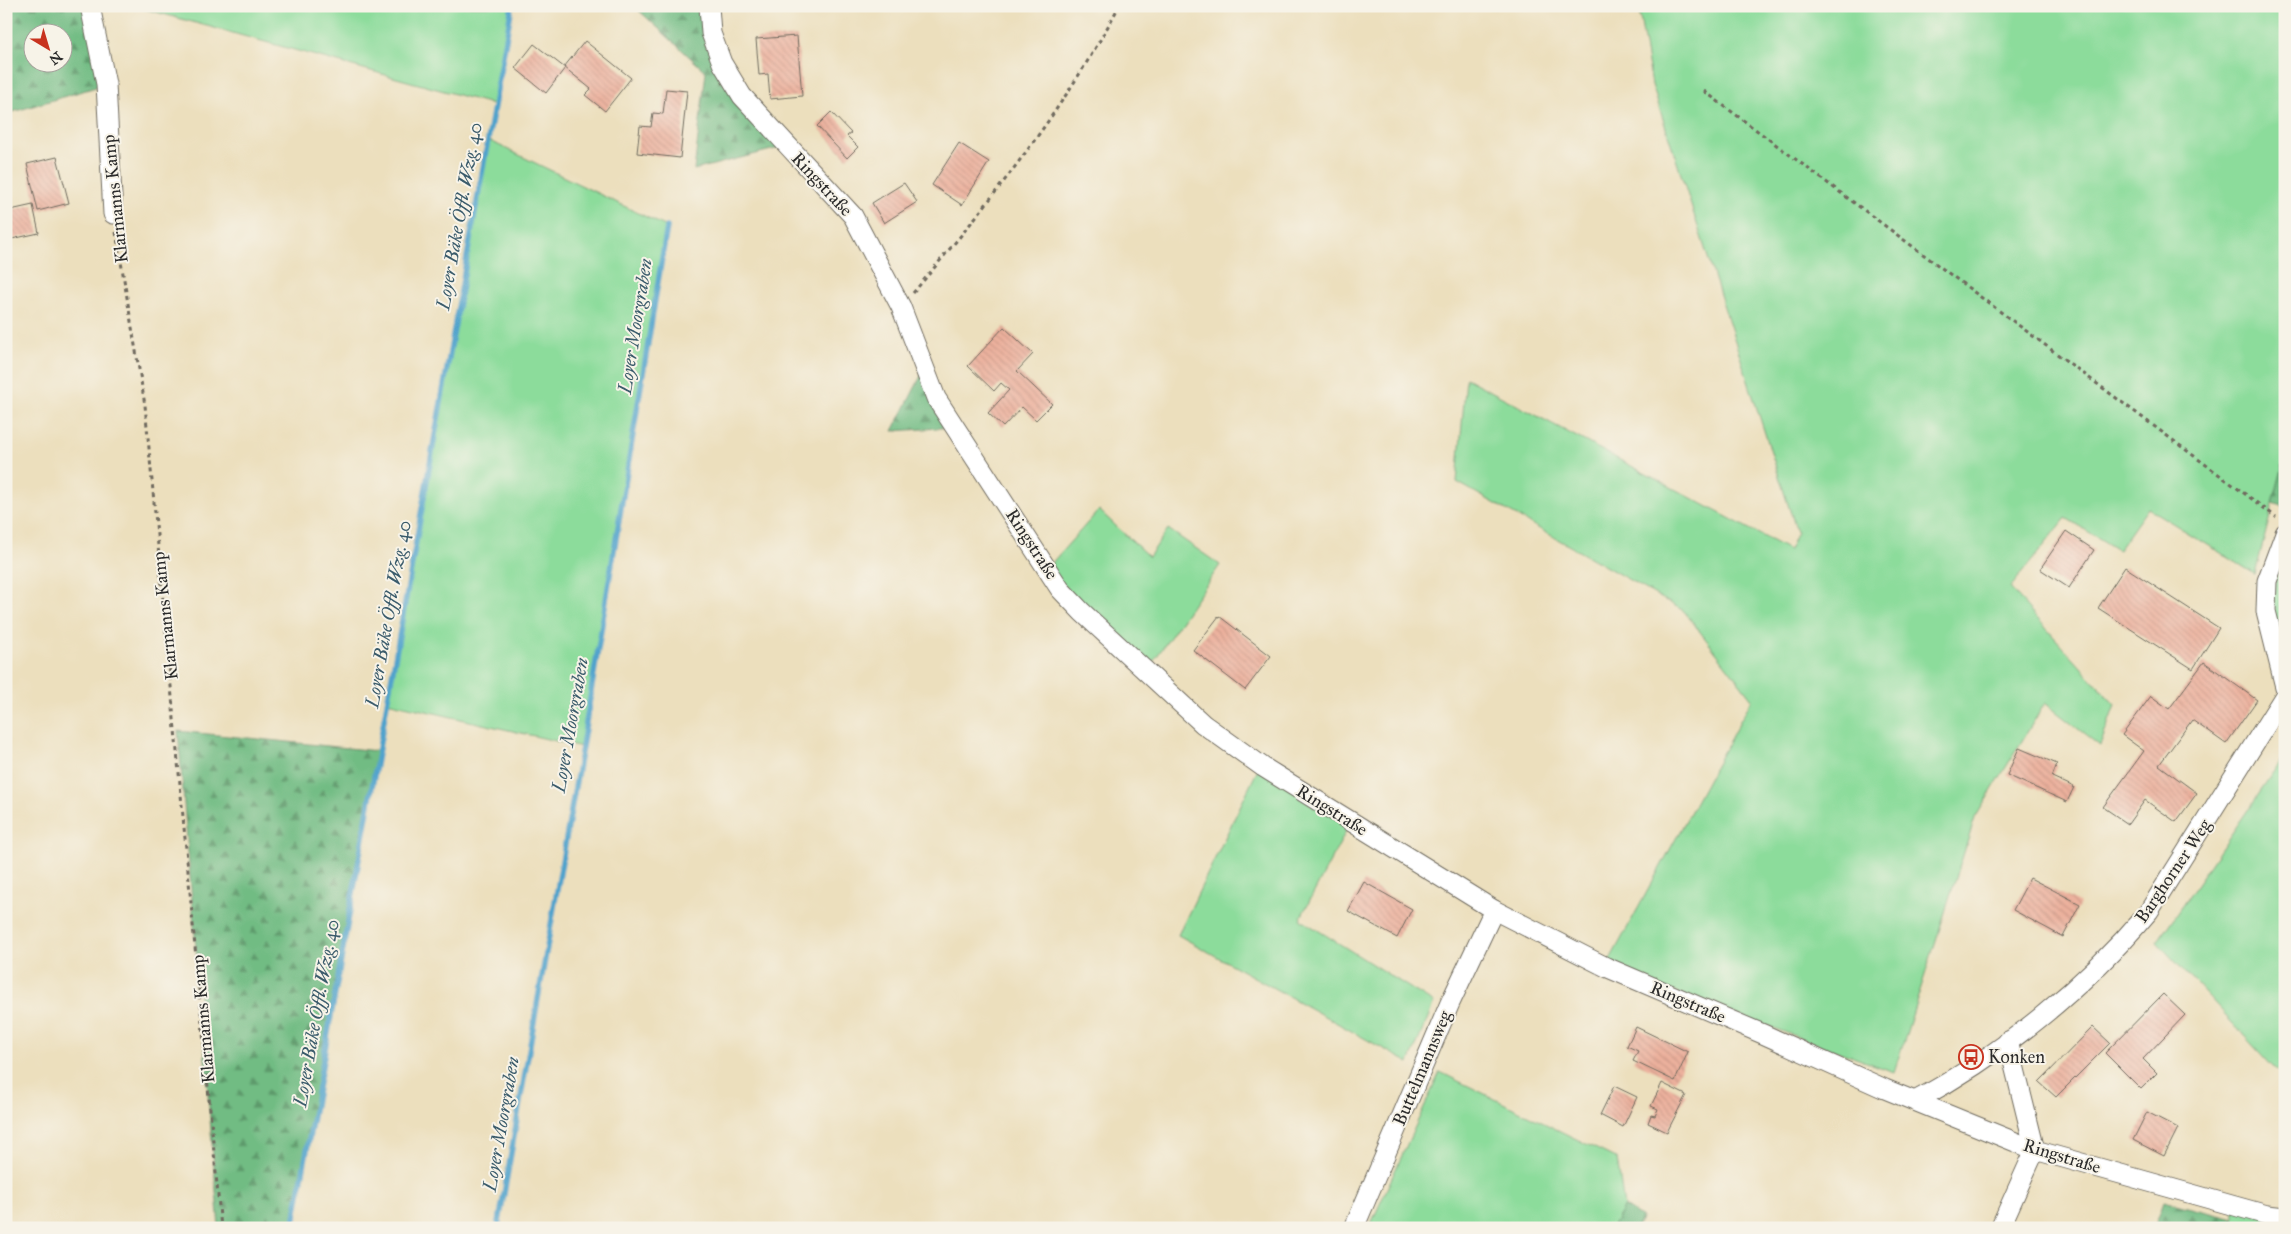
<svg xmlns="http://www.w3.org/2000/svg" width="2291" height="1234" viewBox="0 0 2291 1234" font-family="'IM FELL Great Primer',serif">
<defs>
<pattern id="forest-firs" width="22" height="20" patternUnits="userSpaceOnUse" patternTransform="scale(1.25)"><rect width="22" height="20" fill="#71bc83"/><path d="M5 1l3.5 6h-7zM16 11l3.5 6h-7z" fill="#5d996b"/></pattern>
<pattern id="building-back-hatch" width="6" height="6" patternUnits="userSpaceOnUse" patternTransform="scale(1.25)"><rect width="6" height="6" fill="#ecb19d"/><path d="M-1 5l2 2M0 0l6 6M5-1l2 2" fill="none" stroke="#cb9887"/></pattern>
</defs>
<rect width="100%" height="100%" fill="#f7f3e8"/>
<filter id="ink" filterUnits="userSpaceOnUse"><feTurbulence type="fractalNoise" baseFrequency=".02" numOctaves="2"/><feDisplacementMap in="SourceGraphic" scale="10" xChannelSelector="R" yChannelSelector="G"/><feConvolveMatrix kernelMatrix="1 2 1 2 8 2 1 2 1" color-interpolation-filters="sRGB"/></filter>
<filter id="wash" filterUnits="userSpaceOnUse"><feTurbulence type="fractalNoise" baseFrequency=".0096" numOctaves="4" result="noise"/><feDisplacementMap in="SourceGraphic" scale="20" xChannelSelector="R" yChannelSelector="G"/><feGaussianBlur stdDeviation="1.12" result="paint"/><feColorMatrix in="noise" values="0 0 0 0 0 0 0 0 0 0 0 0 0 0 0 0 0 1.4 0 .05"/><feComposite in="paint" operator="in"/></filter>
<g filter="url(#wash)">
<rect width="100%" height="100%" fill="#ecdfbd"/>
<!-- green -->
<g fill="#8cdc9b" stroke="#5c8463">
<polygon points="134,6 512,6 495,105"/>
<polygon points="1638,6 2285,6 2285,458 2255,574 2148,508 2118,550 2066,518 2010,588 2115,705 2100,746 2045,703 1975,818 1894,1072 1606,967 1752,699 1684,611 1457,482 1466,378 1789,550 1797,532 1652,85"/>
<polygon points="488,140 667,227 582,747 387,702"/>
<polygon points="1099,510 1149,557 1168,529 1220,565 1146,672 1047,568"/>
<polygon points="2285,549 2285,673 2269,617 2273,586"/>
<polygon points="2285,756 2285,1075 2274,1068 2157,942"/>
<polygon points="1260,765 1351,822 1300,919 1434,1003 1409,1063 1178,935"/>
<polygon points="1440,1072 1617,1159 1624,1206 1612,1228 1369,1228"/>
<polygon points="2233,1204 2285,1217 2285,1228 2235,1228"/>
</g>
<!-- forest -->
<g fill="url(#forest-firs)" stroke="#4e7457" fill-rule="evenodd">
<path d="M6,6H90L106,84L6,114ZM32,32H62V62H32Z"/>
<polygon points="634,6 709,6 711,33 787,146 694,170 706,72"/>
<polygon points="925,368 955,427 893,431"/>
<polygon points="2285,458 2285,507 2273,503"/>
<polygon points="178,731 378,751 293,1228 219,1228"/>
<polygon points="2164,1201 2234,1219 2235,1228 2154,1228"/>
<polygon points="1624,1206 1642,1218 1636,1228 1612,1228"/>
</g>
<g fill="none" stroke-linecap="round" stroke-linejoin="round">
<!-- stream -->
<g stroke="#51a3cc" stroke-width="5.5">
<polyline points="293,1228 512,6"/>
<polyline points="498,1228 582,747 667,227"/>
</g>
</g>
<g id="blocks">
<!-- building -->
<g fill="url(#building-back-hatch)">
<polygon points="797,36 802,96 770,99 768,74 759,75 756,39"/>
<polygon points="585,41 631,78 605,111 585,95 591,89 564,67"/>
<polygon points="534,44 565,68 546,93 515,68"/>
<polygon points="666,89 687,91 680,158 637,153 640,126 651,127 653,113 663,114"/>
<polygon points="831,112 851,133 847,136 858,147 847,158 817,126"/>
<polygon points="959,143 989,162 962,205 932,185"/>
<polygon points="57,157 69,203 38,211 27,164"/>
<polygon points="904,183 917,202 884,223 872,203"/>
<polygon points="33,205 39,233 7,240 6,211"/>
<polygon points="1004,327 1033,354 1017,371 1052,404 1036,420 1022,407 1003,427 988,413 1009,390 1001,383 994,391 968,366"/>
<polygon points="2066,531 2094,550 2069,588 2040,569"/>
<polygon points="2125,567 2219,628 2193,669 2098,608"/>
<polygon points="1219,616 1271,656 1245,690 1193,650"/>
<polygon points="2204,662 2257,700 2226,744 2192,720 2159,765 2197,793 2176,822 2145,800 2128,824 2103,807 2144,751 2122,735 2151,696 2169,709"/>
<polygon points="2019,748 2057,764 2052,777 2074,787 2067,802 2007,775"/>
<polygon points="2030,878 2080,904 2063,937 2013,910"/>
<polygon points="1364,882 1412,909 1397,938 1348,911"/>
<polygon points="2163,994 2185,1015 2143,1059 2157,1073 2141,1089 2105,1053"/>
<polygon points="1636,1027 1688,1052 1675,1081 1633,1061 1638,1051 1627,1046"/>
<polygon points="2093,1027 2110,1043 2056,1097 2039,1082"/>
<polygon points="1662,1083 1686,1095 1667,1132 1648,1123 1651,1115 1655,1116 1658,1109 1651,1106"/>
<polygon points="1614,1086 1637,1097 1623,1127 1600,1115"/>
<polygon points="2147,1112 2178,1128 2164,1156 2133,1140"/>
</g>
</g>
</g>
<g filter="url(#ink)">
<use href="#blocks" fill-opacity="0" stroke="#6f6a5e" stroke-width="1"/>
<g fill="none" stroke-linecap="round" stroke-linejoin="round">
<defs>
<g id="street">
<polyline points="90,6 106,84 113,214"/>
<polyline points="709,6 711,33 722,63 742,96 853,216 901,307 936,398 1060,589 1082,612 1203,724 1263,767 1494,910 1606,967 1763,1034 1885,1089 2035,1150 2267,1215 2285,1217"/>
<polyline points="2285,533 2267,581 2266,611 2285,687"/>
<polyline points="2008,1041 2035,1150"/>
<path d="M1915,1101C2003,1054 2085,987 2149,911L2285,695"/>
<polyline points="1354,1228 1450,1003 1494,910"/>
<polyline points="2000,1228 2035,1150"/>
</g>
</defs>
<!-- street casing -->
<use href="#street" stroke="#6f6a5e" stroke-width="21"/>
<!-- path -->
<g stroke="#6f6a5e" stroke-width="3" stroke-dasharray="4 4" stroke-linecap="butt">
<polyline points="1704,91 2276,517"/>
<polyline points="116,232 145,405 221,1228"/>
<path d="M913,293C989,203 1064,110 1119,6"/>
</g>
<!-- street -->
<use href="#street" stroke="#fff" stroke-width="19"/>
</g>
</g>
<!-- icons -->
<defs>
<symbol id="bus-ring" viewBox="-11 -11 22 22"><circle r="9.5" fill="#f7f3e8" stroke="#c8321e" stroke-width="1.5"/><path d="M-5-6H5V4H4V6H2V4H-2V6H-4V4H-5ZM-3.5-4V0h7V-4ZM-3.5 1.2v1.5H-2V1.2ZM2 1.2v1.5H3.5V1.2Z" fill="#c8321e"/></symbol>
</defs>
<g fill-rule="evenodd">
<use href="#bus-ring" x="1957" y="1043" width="28" height="28"/>
</g>
<g text-anchor="middle" dominant-baseline="central" stroke-width="4" stroke-linejoin="round" paint-order="stroke">
<!-- street labels -->
<g font-size="18" fill="#2b2b2b" stroke="#f7f3e8">
<text transform="translate(822 184) rotate(47)">Ringstraße</text>
<text transform="translate(115 199) rotate(-96)">Klarmanns Kamp</text>
<text transform="translate(1032 544) rotate(57)">Ringstraße</text>
<text transform="translate(165 616) rotate(-96)">Klarmanns Kamp</text>
<text transform="translate(1332 810) rotate(32)">Ringstraße</text>
<text transform="translate(2173 871) rotate(-56)">Barghorner Weg</text>
<text transform="translate(1688 1002) rotate(23)">Ringstraße</text>
<text transform="translate(203 1019) rotate(-95)">Klarmanns Kamp</text>
<text transform="translate(1422 1068) rotate(-67)">Buttelmannsweg</text>
<text transform="translate(2062 1156) rotate(17)">Ringstraße</text>
</g>
<!-- poi labels -->
<g font-size="18" fill="#2b2b2b" stroke="#f7f3e8" text-anchor="start">
<text x="1988" y="1057">Konken</text>
</g>
<!-- water labels -->
<g font-size="19" font-style="italic" fill="#3a5b6b" stroke="#f7f3e8">
<text transform="translate(459 216) rotate(-80)">Loyer Bäke Öffl. Wzg. 40</text>
<text transform="translate(635 326) rotate(-81)">Loyer Moorgraben</text>
<text transform="translate(388 614) rotate(-80)">Loyer Bäke Öffl. Wzg. 40</text>
<text transform="translate(570 725) rotate(-80)">Loyer Moorgraben</text>
<text transform="translate(316 1013) rotate(-80)">Loyer Bäke Öffl. Wzg. 40</text>
<text transform="translate(501 1124) rotate(-80)">Loyer Moorgraben</text>
</g>
</g>
<!-- margin -->
<rect width="2291" height="1234" fill="none" stroke="#f7f3e8" stroke-width="25"/>
<!-- north arrow -->
<g transform="translate(48 48) rotate(142)"><circle r="24" fill="#f7f3e8" stroke="#a5a39c"/>
<path d="M0-4L9 19L0 12L-9 19Z" fill="#c8321e"/>
<text y="-8" font-size="14" font-weight="bold" text-anchor="middle" fill="#2b2b2b">N</text>
</g>
</svg>
